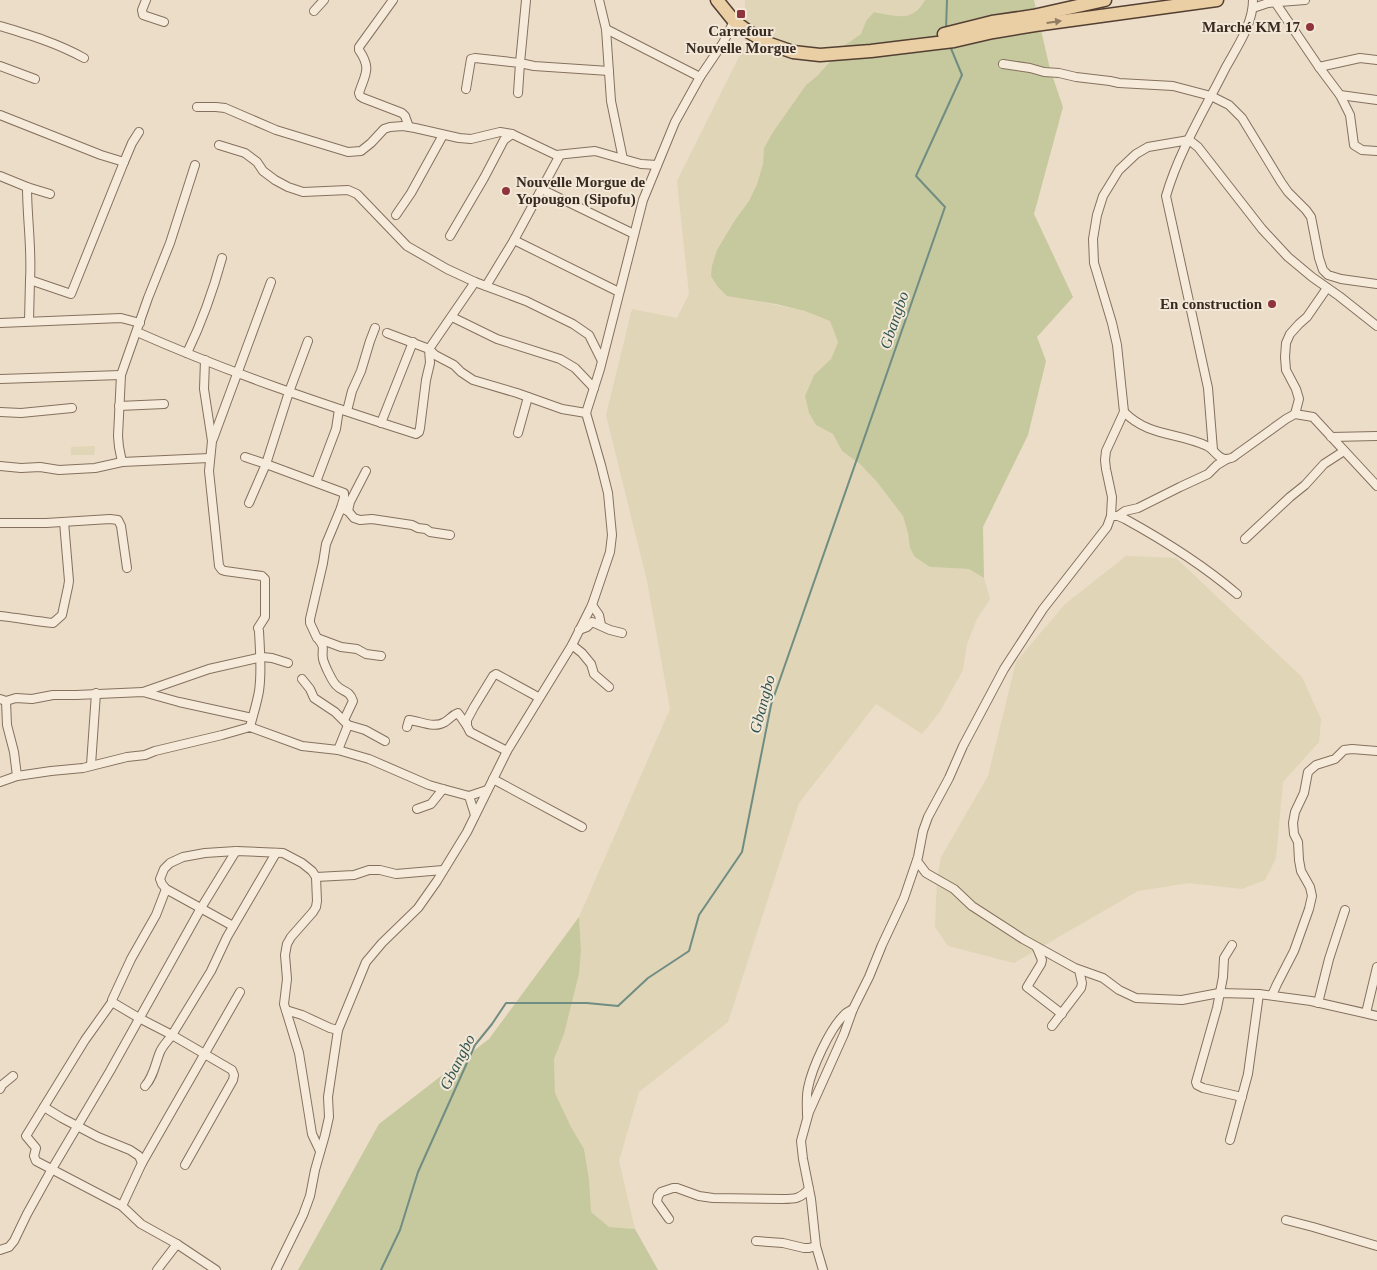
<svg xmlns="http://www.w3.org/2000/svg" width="1377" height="1270" viewBox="0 0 1377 1270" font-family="'Times New Roman',serif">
<rect width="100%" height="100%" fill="#ebddc8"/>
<!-- farmland -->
<g fill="#e0d5b6">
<polygon points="745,0 925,0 923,4 914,14 899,17 874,12 866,21 861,34 845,45 817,76 806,85 773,132 764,148 763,164 757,184 749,201 735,220 717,250 753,300 805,311 830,321 838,341 831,359 814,375 805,396 809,413 816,425 833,434 842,451 860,464 877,482 903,516 908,533 910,548 930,567 969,569 984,578 990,599 977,619 967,644 963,670 939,713 922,734 876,704 799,803 728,1022 639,1092 619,1161 635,1229 609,1227 590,1212 589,1179 584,1149 571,1127 555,1093 554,1059 564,1034 579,974 581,950 579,917 670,709 647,581 606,415 632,309 677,318 689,294 677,181 745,45"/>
<polygon points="95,446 94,455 71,455 71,447"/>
<polygon points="1126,556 1176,558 1302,677 1321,719 1319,742 1283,782 1276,858 1265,880 1242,889 1189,883 1138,891 1014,963 948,946 935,927 937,879 941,857 988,776 1016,662 1065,604"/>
</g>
<!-- green -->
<g fill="#c6c89d">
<path d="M925,0H1034L1050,69L1063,107L1034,214L1073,297L1037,337L1046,361L1028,435L983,527L984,578L969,569L930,567L915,557L910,548L908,533L903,516L877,482L860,464L842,451L833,434L816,425L809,413L805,396L814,375L831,359L838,342L830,321L805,311L776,304L727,296L718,287L711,276L712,266L717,250L735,220L749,201L757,184L763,164L764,148L773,132L806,85L817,76L845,45L861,34L866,21L874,12C895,16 913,23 925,0Z"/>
<polygon points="579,917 581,950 579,974 564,1034 554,1059 555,1093 571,1127 584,1149 589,1179 591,1212 609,1227 635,1229 658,1270 298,1270 379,1124 489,1039"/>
</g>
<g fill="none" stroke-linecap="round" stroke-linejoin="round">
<!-- stream -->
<g stroke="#708d83" stroke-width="2">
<polyline points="946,29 947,0"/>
<polyline points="381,1270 400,1230 418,1172 475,1045 492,1024 506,1003 587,1003 618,1006 648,978 689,951 699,915 742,852 771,705 945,207 916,176 962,75 950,46"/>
</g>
<defs>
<g id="street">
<polyline points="146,0 142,10 143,15 164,22"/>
<path d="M393,0L359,47V50C372,69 365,74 359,93L360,96L363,98L402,113L405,116L409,127"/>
<polyline points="526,0 520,63 534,66 609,71"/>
<polyline points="599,0 606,29 611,101 623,159 641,164 657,165"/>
<polyline points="1275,2 1319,67 1340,95 1350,115 1354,145 1362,150 1377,151"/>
<polyline points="1253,8 1268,3 1305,0"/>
<polyline points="314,11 324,0"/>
<path d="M0,26C30,35 57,43 84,58"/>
<polyline points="606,29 700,77"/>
<polyline points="1003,64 1030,68 1044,72 1059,73 1076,77 1110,81 1119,83 1173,86 1211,96 1229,105 1242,118 1281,182 1288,192 1306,210 1311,217 1319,258 1323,270 1328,275 1341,279 1377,284"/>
<polyline points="0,66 35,79"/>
<polyline points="1319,67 1360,58 1377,60"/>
<polyline points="466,89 471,59 475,58 520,63 518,93"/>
<polyline points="1340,95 1377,100"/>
<polyline points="197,107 216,107 225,108 276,130 348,152 361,151 371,143 384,129 390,127 403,126 415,128 459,138 471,139 500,132 512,134 556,155 595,151 623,159"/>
<path d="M0,115L101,155L124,162L71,294L30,280C32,249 27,218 27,187"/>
<polyline points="219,145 245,153 257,162 263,171 275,180 288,187 303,192 348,190 357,194 407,246 447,269 475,282 526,301 573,324 589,335 601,359"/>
<polyline points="124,162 132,143 139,132"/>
<polyline points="195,165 170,243 148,298 121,375 118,436 119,447 122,462 209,458"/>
<polyline points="0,176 27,187 50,194"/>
<polyline points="541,189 634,234"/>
<polyline points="396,215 411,193 443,135"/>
<polyline points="450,236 484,178 504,140 512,134"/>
<polyline points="514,240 619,292"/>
<polyline points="486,286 514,240 560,155"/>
<polyline points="452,317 497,339 560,359 575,368 594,388"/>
<polyline points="29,321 30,280"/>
<polyline points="0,323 121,318 140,323"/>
<path d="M137,332C227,372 322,404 416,434L419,432L420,428L426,380L430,363L429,349"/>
<polyline points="387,333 429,349 475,282"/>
<polyline points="308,341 289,392 266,464 344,493 344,498 341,508 326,544 323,563 310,619 310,623 317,638 341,647 357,649 366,654 381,656"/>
<polyline points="429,349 435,355 454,365 461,372 473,380 517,393 562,409 586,413"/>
<path d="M187,353C202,322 213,291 222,258"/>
<path d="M205,360L204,389L212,441L209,471L219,566L222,570L225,571L262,576L265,579V617L258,628L259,631C260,652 262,671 259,691C257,703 253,715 250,727"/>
<polyline points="0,379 121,375"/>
<polyline points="119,406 164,404"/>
<polyline points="347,411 352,391 361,371 370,341 375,328"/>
<polyline points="0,412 21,413 72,408"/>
<path d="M1124,412C1149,437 1177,432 1207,446C1214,449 1217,458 1225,459C1230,459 1233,458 1236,455L1286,419L1295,414L1313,417L1377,486"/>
<polyline points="1295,414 1299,399 1296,389 1286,370 1285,357 1286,343 1290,334 1299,324 1307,317 1327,288"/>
<polyline points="381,423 413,342"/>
<polyline points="518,433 528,397"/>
<polyline points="1331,437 1377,436"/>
<polyline points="213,439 271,282"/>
<path d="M1213,450L1208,388L1166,196C1179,151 1205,109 1226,67C1237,47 1253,24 1253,0"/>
<polyline points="245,457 266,464 249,503"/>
<polyline points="0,466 21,468 40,467 59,470 95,468 122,462"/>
<polyline points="316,482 336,429 339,409"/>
<polyline points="341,508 348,511 354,518 360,520 372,519 412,525 418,528 426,529 430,532 450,535"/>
<polyline points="348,511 350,502 366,471"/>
<path d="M1111,516H1118L1125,519C1165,541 1203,565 1237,594"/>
<polyline points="1118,516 1125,511 1138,508 1180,487 1208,474 1217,465 1227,459"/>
<polyline points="0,523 46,523 110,519 118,520 121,526 127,568"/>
<polyline points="1245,539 1290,497 1305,485 1324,464 1344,451"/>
<polyline points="592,605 599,615 601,625"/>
<path d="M0,616C18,618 35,621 53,623L62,615L68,587L69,581L64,522"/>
<polyline points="579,630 587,627 592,622 610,630 622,633"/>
<path d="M319,640C326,649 321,649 323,659C324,664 332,681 336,685C343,693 349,689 353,701L344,720"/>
<polyline points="572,645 582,653 591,664 594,674 609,687"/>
<polyline points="302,679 310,689 314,698 335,712 348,725 365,730 385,741"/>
<polyline points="143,692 209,669 262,657 272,658 288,663"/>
<polyline points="0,699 6,701 16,698 32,699 53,695 76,695 143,692 179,702 252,718"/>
<polyline points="6,701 7,725 14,752 17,776"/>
<path d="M407,727L409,720C420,721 434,729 445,722C450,719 452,715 458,713L467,726"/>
<polyline points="338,750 348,725"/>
<polyline points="507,751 470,732 467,726 467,720 474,707 493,676 496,674 538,697"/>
<polyline points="91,765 96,693"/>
<polyline points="493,779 582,827"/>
<polyline points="0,782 17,776 51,771 83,768 127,757 145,755 155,751 222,735 250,727 302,746 338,750 369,759 429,785 443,789 469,796 487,790"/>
<polyline points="469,796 475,815"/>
<polyline points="417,809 431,804 443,789"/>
<polyline points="917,861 926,873 954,889 972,906 1023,939 1075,968 1103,978 1119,990 1136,998 1182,1000 1219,993 1259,994 1311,1001 1377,1016"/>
<polyline points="316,877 354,875 369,870 380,870 396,874 443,870"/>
<polyline points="166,889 156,915 131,959 112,1000 112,1002 139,1018 172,1035 211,971 227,937 276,853"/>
<polyline points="233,926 166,889 162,884 160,879 164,869 170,863 183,857 205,853 236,851 283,853 302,863 312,871 316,877 317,901 316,907 313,912 291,937 287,944 285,955 287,979 284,1004 299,1053 312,1134 320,1151"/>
<polyline points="1232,945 1224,958 1223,977 1217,1008 1196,1082 1197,1085 1203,1088 1242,1097"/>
<polyline points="1037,948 1042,960 1041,964 1027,987 1062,1014"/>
<polyline points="1272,995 1277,984 1294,951 1309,909 1312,896 1310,887 1301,871 1299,860 1298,842 1294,834 1293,823 1295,812 1304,793 1308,772 1316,765 1335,759 1344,750 1352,749 1377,751"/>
<polyline points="112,1002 85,1040 26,1136 36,1148 34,1156 36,1161 122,1206"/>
<polyline points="1318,1003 1329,959 1345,910"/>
<polyline points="286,1010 302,1015 330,1028 338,1030"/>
<polyline points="1366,1013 1377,967"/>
<polyline points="1052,1026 1081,988 1082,983 1079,970"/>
<path d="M145,1086C154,1076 155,1064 160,1052C163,1045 168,1041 172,1035L232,1070L234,1075L233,1080L185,1165"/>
<polyline points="0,1089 2,1085 13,1076"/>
<polyline points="44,1107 62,1118 98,1137 130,1150 139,1156 142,1163 122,1206 141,1224 177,1244"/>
<path d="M807,1115C807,1106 806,1097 808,1088C812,1068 829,1030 844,1015C846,1012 850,1011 853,1009"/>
<polyline points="1230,1140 1248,1074 1259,994"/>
<polyline points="142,1163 240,992"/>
<path d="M669,1219L657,1202L658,1196L661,1192L673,1188H677L699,1196L713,1198L782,1199C795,1199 800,1199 809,1189"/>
<polyline points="1286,1220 1313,1227 1377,1246"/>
<polyline points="756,1241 783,1243 804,1248 809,1248 816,1246"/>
<polyline points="0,1250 9,1247 14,1241 27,1214 52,1169 110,1071 201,908 236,851"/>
<polyline points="157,1270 177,1244 216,1270"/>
<polyline points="276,1270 303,1215 310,1196 315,1170 325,1135 329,1117 328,1097 338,1030 366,962 382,943 418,908 437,881 467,832 507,751 572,645 592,605 610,552 612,535 608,493 601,465 586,413 600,369 643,200 675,122 700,77 723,43 734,21"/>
<polyline points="823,1270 816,1246 811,1199 803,1159 801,1141 809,1112 844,1034 853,1009 869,977 882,945 904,898 918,857 923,831 928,817 949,778 963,746 1004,669 1043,609 1107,527 1111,516 1112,497 1106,469 1105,460 1106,451 1124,412 1117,345 1112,323 1094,263 1093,239 1097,215 1103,196 1119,170 1136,154 1148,147 1189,140 1198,147 1262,229 1288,257 1312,277 1339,296 1377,326"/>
</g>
<g id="primary">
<polyline points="717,0 734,21 749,32 770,44 793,52 820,55 871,51 937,43 954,41 993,32 1035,25 1217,0"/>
<polyline points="944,34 992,22 1033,16 1105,0"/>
</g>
</defs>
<!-- street casing -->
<use href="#street" stroke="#85705e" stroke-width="10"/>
<!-- primary casing -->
<use href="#primary" stroke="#533f32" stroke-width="15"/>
<!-- street -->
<use href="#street" stroke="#f6ebda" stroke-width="8"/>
<!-- primary -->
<use href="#primary" stroke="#eacea4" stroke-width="12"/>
</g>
<!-- one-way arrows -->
<defs><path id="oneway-solid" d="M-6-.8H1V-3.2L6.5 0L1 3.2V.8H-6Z" transform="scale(1.25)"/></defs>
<use fill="#907c62" href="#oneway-solid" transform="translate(1054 22) rotate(-8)"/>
<!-- markers -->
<g fill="#8f343c" stroke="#f3e8d7" stroke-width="2">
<rect x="736" y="9" width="10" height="10" rx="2.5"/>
<circle cx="1310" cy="27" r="5"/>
<circle cx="506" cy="191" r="5"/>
<circle cx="1272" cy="304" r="5"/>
</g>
<g text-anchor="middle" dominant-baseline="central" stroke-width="4" stroke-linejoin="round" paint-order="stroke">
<!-- poi labels -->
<g font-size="15" font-weight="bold" fill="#372a21" stroke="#f3e8d7" text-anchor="end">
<text x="1300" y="27">Marché KM 17</text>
<text x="741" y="31" text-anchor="middle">Carrefour<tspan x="741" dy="17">Nouvelle Morgue</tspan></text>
<text x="516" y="182" text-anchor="start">Nouvelle Morgue de<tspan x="516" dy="17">Yopougon (Sipofu)</tspan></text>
<text x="1262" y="304">En construction</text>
</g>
<!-- water labels -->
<g font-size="16" font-style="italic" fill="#315550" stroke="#f3e8d7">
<text transform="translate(894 320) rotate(-71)">Gbangbo</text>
<text transform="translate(762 704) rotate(-75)">Gbangbo</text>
<text transform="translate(457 1062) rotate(-63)">Gbangbo</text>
</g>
</g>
</svg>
